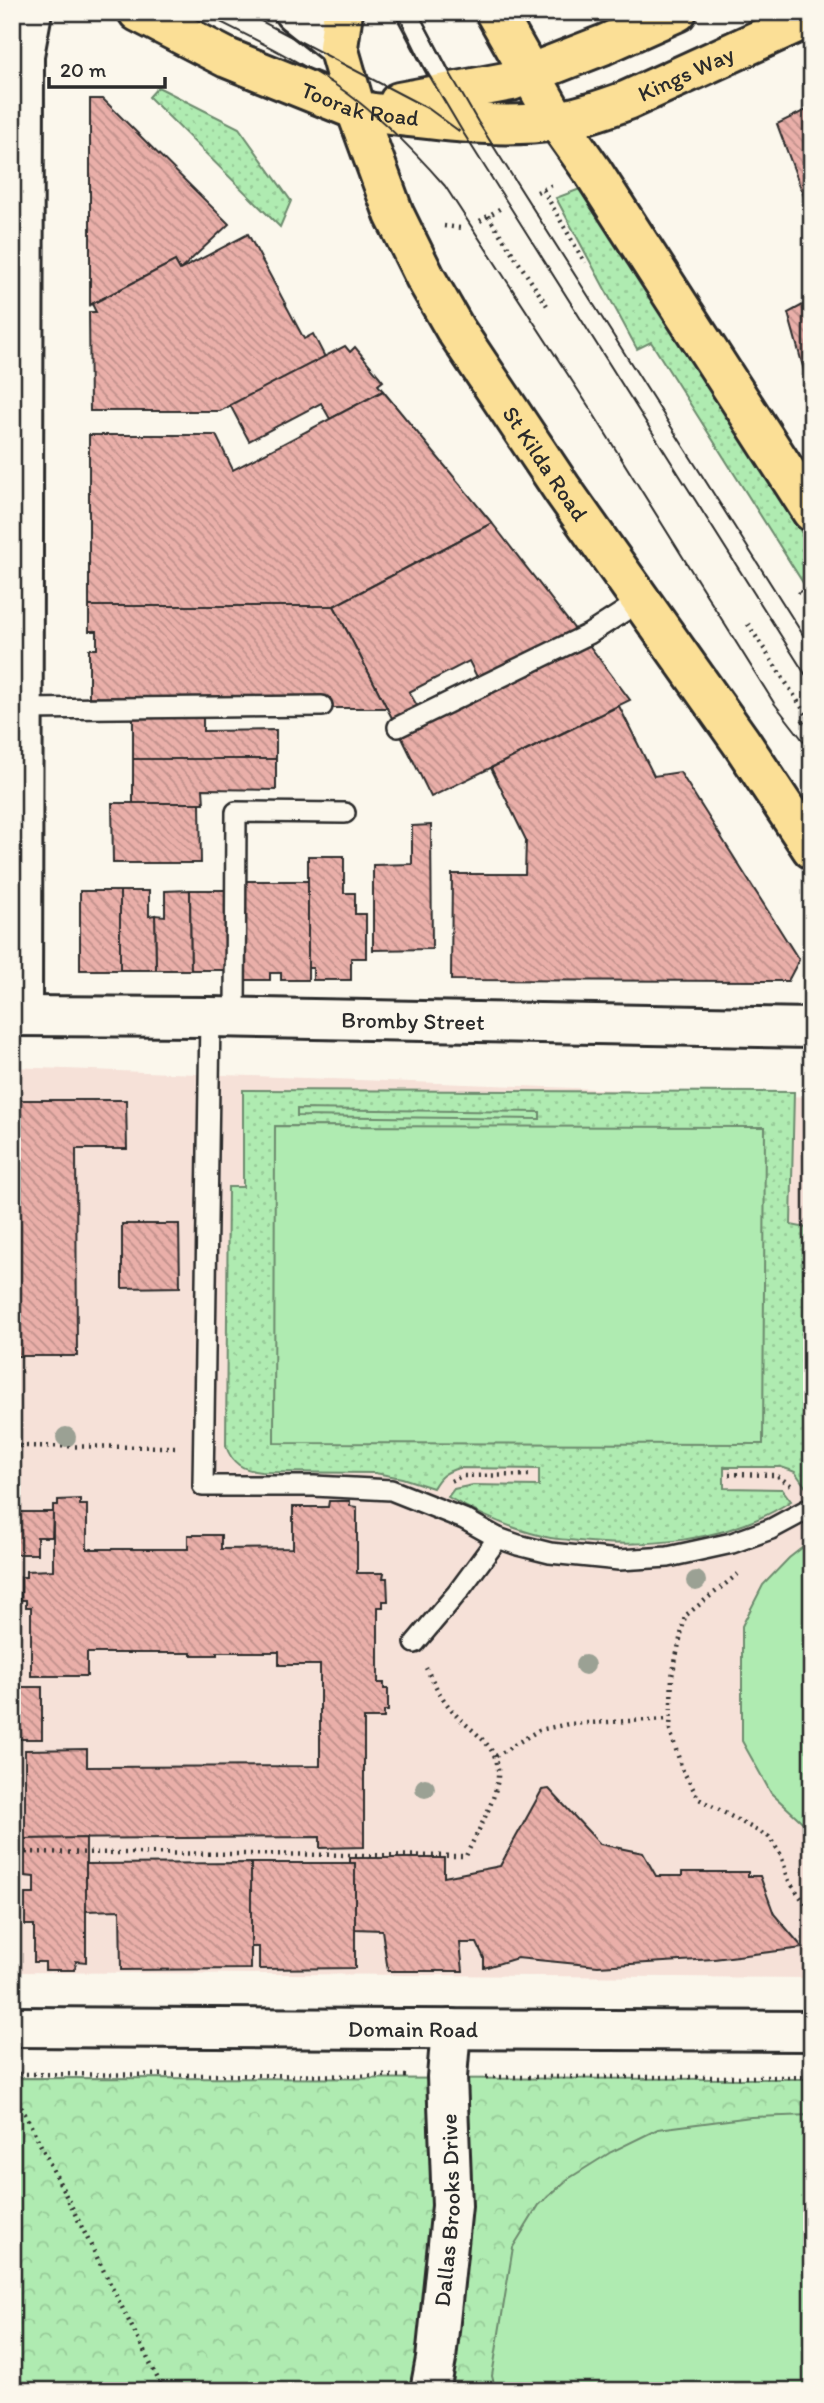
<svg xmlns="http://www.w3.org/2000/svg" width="824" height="2403" viewBox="0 0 824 2403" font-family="Itim,sans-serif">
<defs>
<pattern id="grass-dots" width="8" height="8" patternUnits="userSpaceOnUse" patternTransform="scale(1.75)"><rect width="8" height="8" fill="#afebb1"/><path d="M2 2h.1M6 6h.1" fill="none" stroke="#97ca98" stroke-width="1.8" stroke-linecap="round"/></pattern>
<pattern id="forest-crowns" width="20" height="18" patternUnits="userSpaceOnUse" patternTransform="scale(1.75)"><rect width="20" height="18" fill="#afebb1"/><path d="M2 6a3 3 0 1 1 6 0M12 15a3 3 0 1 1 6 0" fill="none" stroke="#97ca98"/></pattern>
<pattern id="building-back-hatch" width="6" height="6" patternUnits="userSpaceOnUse" patternTransform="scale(1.75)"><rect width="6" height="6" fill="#eaafa9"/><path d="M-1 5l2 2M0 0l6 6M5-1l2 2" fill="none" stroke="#be8f8a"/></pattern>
</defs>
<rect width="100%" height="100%" fill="#fbf7ec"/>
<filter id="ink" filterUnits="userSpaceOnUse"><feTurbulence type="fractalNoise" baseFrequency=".0143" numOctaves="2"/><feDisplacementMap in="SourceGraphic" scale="14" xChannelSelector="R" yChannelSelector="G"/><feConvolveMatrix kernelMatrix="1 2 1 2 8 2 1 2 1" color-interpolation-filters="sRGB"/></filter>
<g filter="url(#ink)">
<!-- built -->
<polygon fill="#f6e1d8" points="12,1067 812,1097 812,1978 12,1972"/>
<!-- grass -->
<g fill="url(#grass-dots)" stroke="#6d8b6e" stroke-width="2">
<polygon points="158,87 239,128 291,201 280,227 149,97"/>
<polygon points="580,189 812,549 812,597 651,342 637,349 556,198"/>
<path d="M243,1090L794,1092L791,1225L812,1229V1490L809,1492L795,1472L790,1470L781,1467H724V1488L782,1489L791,1501C727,1543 642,1549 569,1540C560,1539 551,1539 542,1536C509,1528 478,1514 448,1497L454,1489L473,1485L539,1486V1469L459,1468C445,1472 440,1476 433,1488L402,1478L375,1473L261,1472C243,1470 232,1464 226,1446L228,1187H243Z"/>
<polygon points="12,1803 15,1803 16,1960 12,1960"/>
</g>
<!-- forest -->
<polygon fill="url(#forest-crowns)" stroke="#6d8b6e" stroke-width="2" points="12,2078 812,2079 812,2391 12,2391"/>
<!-- pitch -->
<g fill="#afebb1" stroke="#6d8b6e" stroke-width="2">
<polygon points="297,1109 540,1112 540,1119 297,1116"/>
<polygon points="275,1126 765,1127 763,1444 274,1443"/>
<polygon points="812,1540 812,1831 771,1793 742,1741 742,1626 763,1585 789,1558"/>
<polygon points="812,2115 812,2391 496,2391 492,2376 513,2247 539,2205 568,2179 611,2152 658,2129 751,2117"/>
</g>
<!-- building -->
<g fill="url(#building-back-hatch)" stroke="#2b2b2b" stroke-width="2">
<polygon points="90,99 103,99 229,224 180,270 175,261 90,305"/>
<polygon points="812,107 812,218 777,124"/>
<polygon points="248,234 304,339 313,334 325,357 220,411 90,411 89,312 96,312 92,304 175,261 180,270"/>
<polygon points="812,300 812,384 807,381 788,313"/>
<polygon points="345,346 350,352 355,347 383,381 378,385 383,391 330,419 321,403 249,441 230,405"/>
<polygon points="383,391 492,523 334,606 89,606 89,435 216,435 233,470"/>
<polygon points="492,523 576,631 478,679 469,661 409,692 418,707 393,720 334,606"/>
<polygon points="89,606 334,606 387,708 330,708 330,698 89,697 89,649 97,649 97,631 89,631"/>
<polygon points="589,645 630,700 431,797 401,736"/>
<polygon points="619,706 654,776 680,772 799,960 788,981 451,980 452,874 525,874 526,840 491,768"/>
<polygon points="203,714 203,731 276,730 276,759 133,759 133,715"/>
<polygon points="133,759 276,759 276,790 203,789 204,803 133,803"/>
<polygon points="112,803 200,803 201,863 113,863"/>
<polygon points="431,825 432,949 373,950 373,865 412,864 412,826"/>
<polygon points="308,856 344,856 344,893 355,893 355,914 366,914 366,958 351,958 351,980 313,980 313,968 308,968"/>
<polygon points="245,881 308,881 308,980 281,980 281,973 270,973 270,980 245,980"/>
<polygon points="190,890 191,970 156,970 155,915 165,916 165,891"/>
<polygon points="190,890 228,890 228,970 191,970"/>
<rect x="80" y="891" width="40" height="79"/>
<polygon points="120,891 149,891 149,916 155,915 156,970 120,970"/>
<polygon points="12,1100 126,1100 127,1149 76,1149 77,1356 12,1356"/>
<polygon points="122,1224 179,1224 180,1287 122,1288"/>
<polygon points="80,1499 80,1505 87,1505 87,1549 188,1549 188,1535 221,1535 221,1549 293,1548 293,1507 328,1507 329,1501 350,1501 350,1506 357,1507 357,1573 384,1573 383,1578 387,1578 388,1601 383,1601 383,1607 378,1607 378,1683 384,1683 384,1689 388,1689 388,1711 384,1711 384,1718 364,1718 364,1847 320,1848 320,1837 25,1839 25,1750 87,1749 87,1767 320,1766 320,1665 279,1665 279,1652 217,1652 217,1655 191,1655 191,1653 87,1653 87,1676 31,1676 31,1607 26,1607 26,1600 21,1600 21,1577 26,1577 26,1571 53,1570 53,1505 58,1505 58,1500"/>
<polygon points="12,1512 53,1512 52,1537 37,1537 37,1554 12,1554"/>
<rect x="12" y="1687" width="30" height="52"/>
<polygon points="549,1789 600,1844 643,1853 656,1876 682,1876 682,1872 748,1872 748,1876 760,1876 774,1914 803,1948 714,1959 598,1966 517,1958 484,1968 484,1958 477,1943 460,1943 463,1971 388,1971 382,1930 355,1929 355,1863 350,1863 350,1858 444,1858 444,1877 500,1866 542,1790"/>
<polygon points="86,1838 86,1962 76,1961 75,1970 45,1970 45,1962 34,1962 34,1925 25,1925 25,1894 34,1894 34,1877 25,1876 25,1839"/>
<polygon points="251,1863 355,1863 355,1968 259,1969 259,1947 251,1947"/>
<polygon points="251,1863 251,1969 121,1970 120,1910 86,1911 86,1864"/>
</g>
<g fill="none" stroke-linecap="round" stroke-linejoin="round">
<defs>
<g id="lane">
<polyline points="406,12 451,97"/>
<polyline points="24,709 322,706"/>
<polyline points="398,727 589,634 640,601"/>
<polyline points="210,1017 203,1486 314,1486 391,1490 464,1519 498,1538 518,1545 550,1553 619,1560 668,1557 732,1543 771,1529 812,1507"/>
<polyline points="235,1017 236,812 345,813"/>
<polyline points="415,1643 458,1592 498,1538"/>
</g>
<g id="street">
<path id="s1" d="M12,1016L210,1017L812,1028"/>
<polyline points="22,1016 24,55 32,12"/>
<path id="s2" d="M430,2391L436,2359L452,2206L447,2077L451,2029"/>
</g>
<g id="secondary">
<polyline points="294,12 338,47"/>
<path id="s3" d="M12,2027L812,2031"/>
</g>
<g id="primary">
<path id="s4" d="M138,12L227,58L356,110L373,113C433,119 496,130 556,121C581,117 604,109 628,100L812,16"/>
<path id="s5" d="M343,12L338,47L356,110L394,214L425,277L455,329L562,489L741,742L812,849"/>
<polyline points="495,12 557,121 593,172 812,512"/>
<polyline points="399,102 511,81 603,45 677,12"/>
</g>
</defs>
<!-- lane casing -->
<use href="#lane" stroke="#2b2b2b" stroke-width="24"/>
<!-- street casing -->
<use href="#street" stroke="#2b2b2b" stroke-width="44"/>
<!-- secondary casing -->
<use href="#secondary" stroke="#2b2b2b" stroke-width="44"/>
<!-- primary casing -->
<use href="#primary" stroke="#2b2b2b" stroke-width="44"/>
<!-- path -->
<g stroke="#2b2b2b" stroke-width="4.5" stroke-dasharray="2 5" stroke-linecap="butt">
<polyline points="543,190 585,263"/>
<polyline points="537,192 555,184"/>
<polyline points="488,216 548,307"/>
<polyline points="480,221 501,208"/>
<polyline points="444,226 461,228"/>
<polyline points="799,591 812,609"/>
<polyline points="748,624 808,717"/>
<polyline points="802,722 808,717 812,722"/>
<polyline points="12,1446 176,1447"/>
<polyline points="729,1474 776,1475 792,1486"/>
<polyline points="451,1481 462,1476 531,1475"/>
<polyline points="738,1574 685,1616 672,1676 670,1730 682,1769 699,1799 769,1837 781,1855 789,1881 812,1913"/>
<polyline points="496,1756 539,1730 568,1724 670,1719"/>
<path d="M12,1852L466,1856C476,1834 496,1801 498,1777C501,1744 468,1731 451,1709C441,1698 433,1681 426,1668"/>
<polyline points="12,2074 410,2076"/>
<polyline points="486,2077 812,2077"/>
<polyline points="12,2088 164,2391"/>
</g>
<!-- lane -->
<use href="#lane" stroke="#fbf7ec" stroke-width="19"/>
<!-- street -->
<use href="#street" stroke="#fbf7ec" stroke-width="38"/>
<!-- secondary -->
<use href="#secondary" stroke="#fbf7ec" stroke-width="38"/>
<!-- primary -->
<use href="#primary" stroke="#fbdf96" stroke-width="38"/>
<!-- tram -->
<g stroke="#2b2b2b" stroke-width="2">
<path d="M201,12C246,35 292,57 334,84C376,112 412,148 445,186L591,410L774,703L812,752"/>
<polyline points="244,12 429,109 459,131"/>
<polyline points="397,12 423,65 464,134 812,685"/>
<polyline points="418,12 451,75 478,122 812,649"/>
</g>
</g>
<!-- trees -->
<g fill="#9ba194">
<circle cx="66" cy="1437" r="10"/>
<circle cx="696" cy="1581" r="10"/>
<circle cx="585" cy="1665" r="10"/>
<circle cx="425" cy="1788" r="10"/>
</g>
</g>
<g text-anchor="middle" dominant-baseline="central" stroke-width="7" stroke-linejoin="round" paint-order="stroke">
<!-- street labels -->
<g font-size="23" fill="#2b2b2b" stroke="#fbf7ec">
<text stroke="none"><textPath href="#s4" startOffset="579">Kings Way</textPath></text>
<text stroke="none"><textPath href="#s4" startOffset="242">Toorak Road</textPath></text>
<text stroke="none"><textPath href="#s5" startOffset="504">St Kilda Road</textPath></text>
<text stroke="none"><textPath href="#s1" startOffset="401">Bromby Street</textPath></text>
<text stroke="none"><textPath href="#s3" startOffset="401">Domain Road</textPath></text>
<text stroke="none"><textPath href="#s2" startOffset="182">Dallas Brooks Drive</textPath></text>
</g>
</g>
<!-- margin -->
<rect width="824" height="2403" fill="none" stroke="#fbf7ec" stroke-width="42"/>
<rect x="21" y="21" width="782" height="2361" fill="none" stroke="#2b2b2b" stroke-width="2.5" filter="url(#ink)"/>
<!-- scale -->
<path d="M49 77v10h116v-10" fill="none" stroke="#2b2b2b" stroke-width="3.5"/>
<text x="60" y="77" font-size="21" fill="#2b2b2b" stroke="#fbf7ec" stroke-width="5" paint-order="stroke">20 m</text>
</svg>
